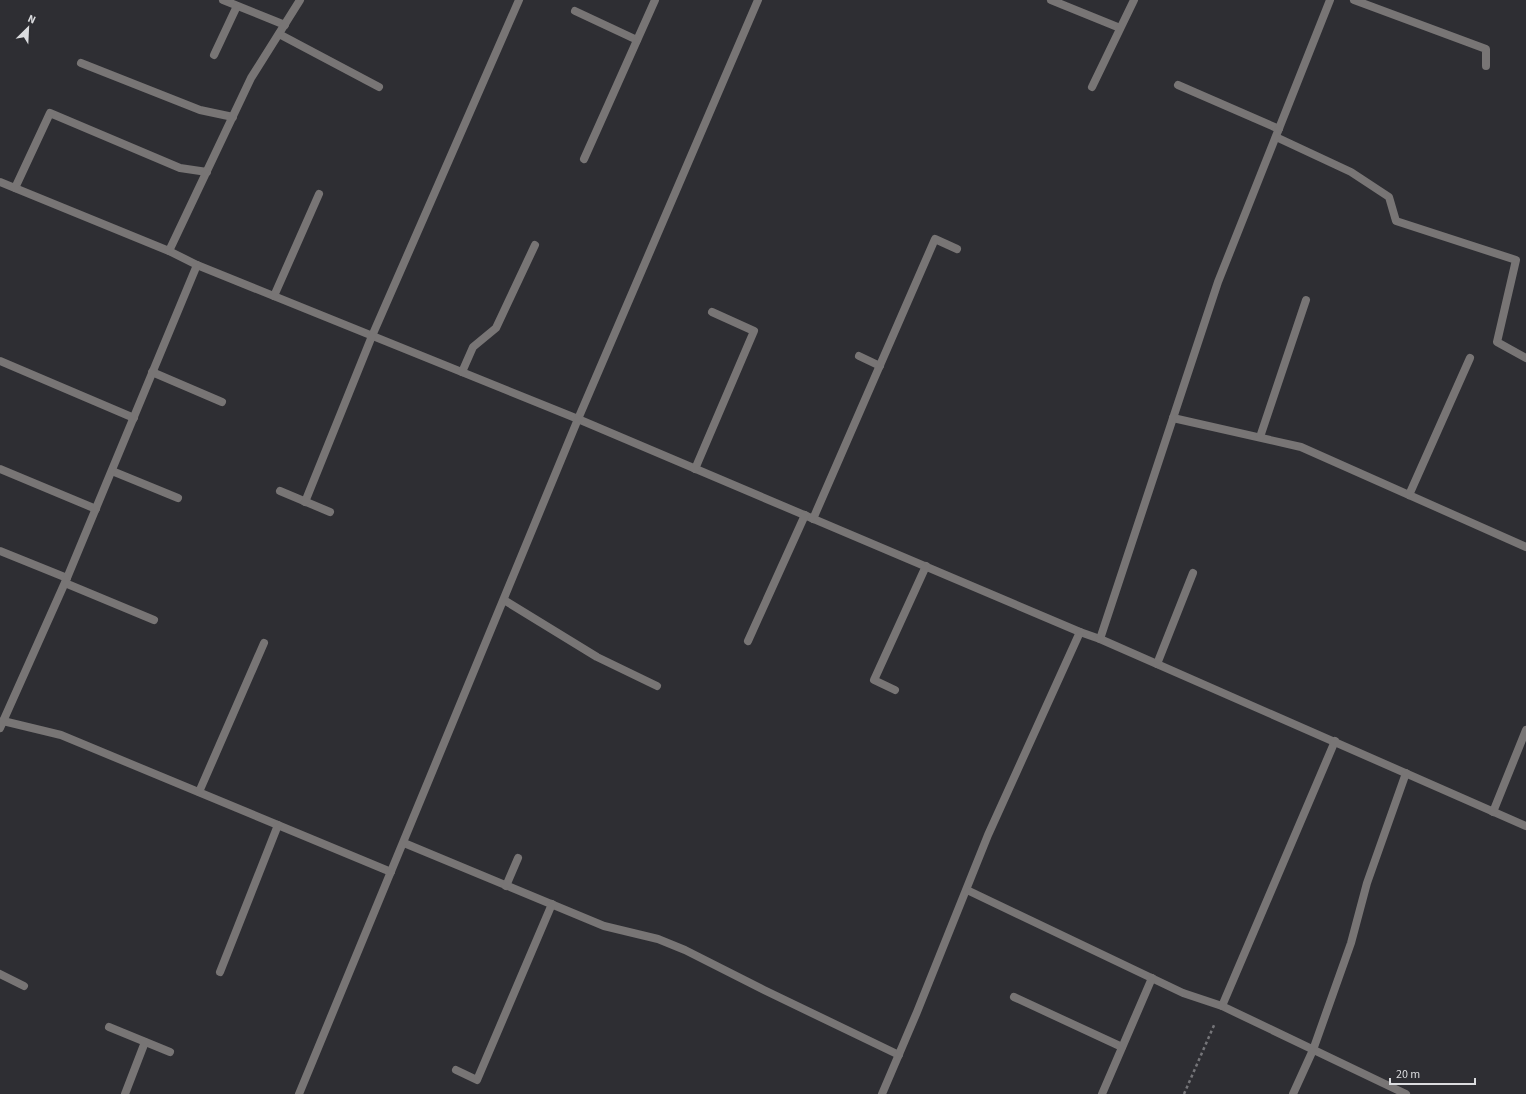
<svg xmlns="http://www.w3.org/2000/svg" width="1526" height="1094" viewBox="0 0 1526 1094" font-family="'Source Sans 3',sans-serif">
<rect width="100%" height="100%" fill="#2e2e33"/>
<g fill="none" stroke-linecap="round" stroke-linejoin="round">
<!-- path -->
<polyline stroke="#757579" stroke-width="2.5" stroke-dasharray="3 3" stroke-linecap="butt" points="1184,1094 1215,1023"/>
<!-- street -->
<g stroke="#787575" stroke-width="8">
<polyline points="223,0 285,25"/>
<polyline points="1051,0 1120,28"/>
<polyline points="1354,0 1486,49 1486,66"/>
<polyline points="575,11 637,40"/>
<polyline points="279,34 379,87"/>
<polyline points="214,55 237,6"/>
<polyline points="81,63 200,110 233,117"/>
<polyline points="1178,85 1279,129"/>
<polyline points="1092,87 1134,0"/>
<polyline points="1276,137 1351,172 1389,197 1396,221 1516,260 1497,342 1526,358"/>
<polyline points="584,159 655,0"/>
<polyline points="0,182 169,251 197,265 578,419 1080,632 1100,639 1526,826"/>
<polyline points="15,188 50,113 180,168 207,172"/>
<polyline points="169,251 251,78 300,0"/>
<polyline points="274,296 319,194"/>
<polyline points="859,356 880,366"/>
<polyline points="0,361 134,418"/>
<polyline points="152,372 222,402"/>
<polyline points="462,372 473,347 496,328 535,245"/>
<polyline points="1173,418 1301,447 1526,547"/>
<polyline points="1260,437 1306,300"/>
<polyline points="0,469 96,509"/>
<polyline points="695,469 754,331 712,312"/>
<polyline points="112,471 178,498"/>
<polyline points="280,491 330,512"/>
<polyline points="1409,495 1470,358"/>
<polyline points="305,502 372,336 519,0"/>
<polyline points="813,519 935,239 957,249"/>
<polyline points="0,551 67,578"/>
<polyline points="65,583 154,620"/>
<polyline points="504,600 597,657 657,686"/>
<polyline points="1100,639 1218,282 1330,0"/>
<polyline points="748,641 805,515"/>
<polyline points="1157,664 1193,573"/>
<polyline points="895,690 874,680 926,566"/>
<polyline points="3,721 61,735 391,872"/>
<polyline points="0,728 67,578 197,265"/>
<polyline points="1335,741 1222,1006 1406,1094"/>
<polyline points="199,792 264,643"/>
<polyline points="1493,812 1526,730"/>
<polyline points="404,843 604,926 658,939 685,950 764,990 899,1055"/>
<polyline points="506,886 518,858"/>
<polyline points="967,890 1183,993 1222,1006"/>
<polyline points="220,972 278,825"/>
<polyline points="0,974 24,986"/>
<polyline points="1014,997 1122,1047"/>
<polyline points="109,1027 170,1052"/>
<polyline points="456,1070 477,1080 552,904"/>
<polyline points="125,1094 145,1042"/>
<polyline points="299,1094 578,419 758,0"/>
<polyline points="882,1094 917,1012 988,835 1080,632"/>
<polyline points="1102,1094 1152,978"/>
<polyline points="1293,1094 1313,1050 1351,943 1367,883 1406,773"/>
</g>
</g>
<!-- north arrow -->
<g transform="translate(28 28) rotate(24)" stroke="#2e2e33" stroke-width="3" paint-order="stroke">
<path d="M0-3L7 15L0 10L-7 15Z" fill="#dbdcdf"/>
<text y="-6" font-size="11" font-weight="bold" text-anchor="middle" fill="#dbdcdf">N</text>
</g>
<!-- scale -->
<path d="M1390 1078v6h85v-6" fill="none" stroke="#dbdcdf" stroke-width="2"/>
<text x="1396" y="1078" font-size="12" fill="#dbdcdf" stroke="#2e2e33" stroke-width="3" paint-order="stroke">20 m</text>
</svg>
